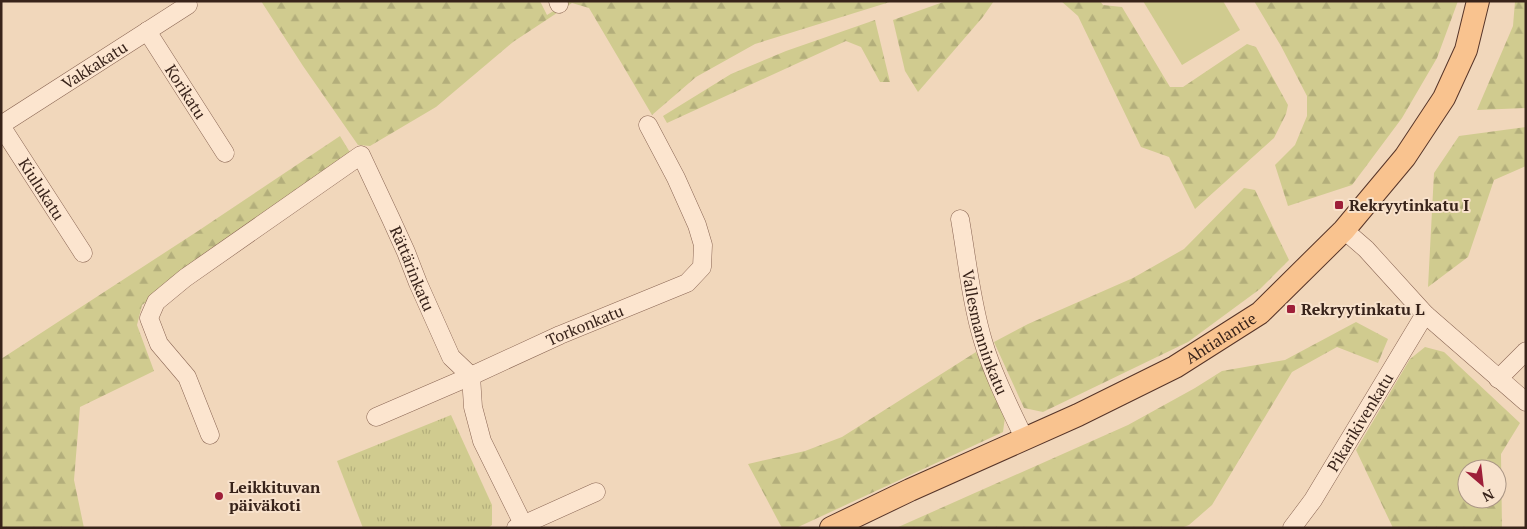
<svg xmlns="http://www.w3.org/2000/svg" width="1527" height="529" viewBox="0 0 1527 529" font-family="'PT Serif',serif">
<defs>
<pattern id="grass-tufts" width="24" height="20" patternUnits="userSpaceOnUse" patternTransform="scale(1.25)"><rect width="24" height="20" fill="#d0cb8f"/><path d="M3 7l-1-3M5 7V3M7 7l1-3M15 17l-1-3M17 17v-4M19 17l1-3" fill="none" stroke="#b3ae7b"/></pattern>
<pattern id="forest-firs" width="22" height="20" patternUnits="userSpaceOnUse" patternTransform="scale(1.25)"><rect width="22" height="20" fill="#d0cb8f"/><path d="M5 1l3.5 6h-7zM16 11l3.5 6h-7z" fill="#b3ae7b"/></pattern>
</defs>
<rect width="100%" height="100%" fill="#f1d7bb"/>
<!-- grass -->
<polygon fill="url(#grass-tufts)" points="451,415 492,505 492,525 488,528 363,528 337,461"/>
<!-- forest -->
<g fill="url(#forest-firs)" fill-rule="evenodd">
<polygon points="261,1 540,1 547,15 566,3 566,1 893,1 755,44 696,77 652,115 589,8 572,3 513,42 436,107 370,146 358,145 303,66"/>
<polygon points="946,1 994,1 982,18 918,92 905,71 893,20"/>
<polygon points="1061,1 1100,1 1103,5 1122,7 1170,87 1183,87 1247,44 1256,47 1288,105 1286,114 1274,138 1195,209 1169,157 1141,147 1078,16"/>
<polygon points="1254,1 1458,1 1437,58 1402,118 1352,185 1288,206 1275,165 1295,145 1307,116 1307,96 1281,46"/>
<polygon points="1515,1 1526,1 1526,108 1477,110 1513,26"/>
<polygon points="875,20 890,82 880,82 861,47 846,41 667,123 663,116 731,74 786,51"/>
<polygon points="1526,127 1526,166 1494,180 1468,257 1428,287 1434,173 1459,136"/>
<polygon points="340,136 351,154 142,305 137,325 154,371 80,407 74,480 84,528 1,528 1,359 198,231"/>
<polygon points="1244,188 1255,190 1289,260 1260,289 1188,342 1043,412 1024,408 994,342 1028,324 1133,278 1184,249"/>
<polygon points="1356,322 1388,339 1378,363 1337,347 1292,372 1212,505 1189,525 1181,528 896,528 1128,425 1195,388 1222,371 1285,360"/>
<path d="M1425,347L1444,352L1520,423L1501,454L1502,528H1393L1356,450L1410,359ZM1467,469H1497V499H1467Z"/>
<polygon points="976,352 1005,417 1003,432 796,528 782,528 748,464 805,451 842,437"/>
</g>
<!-- park -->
<polygon fill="#d0cb8f" points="1143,1 1223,1 1240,30 1182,65"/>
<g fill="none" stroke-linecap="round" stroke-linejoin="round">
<defs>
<g id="minor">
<polyline points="558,1 559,4"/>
<path id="s1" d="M147,31L225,153"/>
<path id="s2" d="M1,125L188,5"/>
<path id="s3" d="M1,126L83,253"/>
<path id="s4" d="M960,219C967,259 971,301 983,341C993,375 1010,408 1025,440"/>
<polyline points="1344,230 1366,249 1425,314 1526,402"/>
<polyline points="471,376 473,407 482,441 525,528"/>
<polyline points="1498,379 1526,351"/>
<path id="s5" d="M376,417L471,376L560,335L687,283L702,267L703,245L697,225L676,178L648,125"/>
<path id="s6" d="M210,435L187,377L159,344L149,318L156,302L185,278L361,155L391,219L406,252L418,283L451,357L471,376"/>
<polyline points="516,528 596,492"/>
<path id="s7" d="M1292,528L1313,500L1425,314"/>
</g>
<g id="major">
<path id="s8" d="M831,528L910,490L1078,415L1175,367L1260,313L1344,230L1405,157L1444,98L1466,50L1478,1"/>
</g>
</defs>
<!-- minor casing -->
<use href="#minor" stroke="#8a6654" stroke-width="19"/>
<!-- major casing -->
<use href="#major" stroke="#573529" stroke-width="24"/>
<!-- minor -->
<use href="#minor" stroke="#fce5cf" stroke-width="18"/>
<!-- major -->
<use href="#major" stroke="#f9c38f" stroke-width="22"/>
</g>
<!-- markers -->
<g fill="#9e1f39" stroke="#f8e2cc" stroke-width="2">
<rect x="1334" y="200" width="10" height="10" rx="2.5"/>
<rect x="1286" y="304" width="10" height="10" rx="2.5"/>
<circle cx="219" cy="496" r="5"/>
</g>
<g text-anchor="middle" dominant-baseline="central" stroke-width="4" stroke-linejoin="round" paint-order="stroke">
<!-- street labels -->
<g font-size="16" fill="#38231a" stroke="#f8e2cc">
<text stroke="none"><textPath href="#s2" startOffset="111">Vakkakatu</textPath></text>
<text stroke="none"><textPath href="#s1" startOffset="72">Korikatu</textPath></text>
<text stroke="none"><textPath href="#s3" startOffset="75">Kiulukatu</textPath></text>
<text stroke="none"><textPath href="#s6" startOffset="528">Rättärinkatu</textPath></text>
<text stroke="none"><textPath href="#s5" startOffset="228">Torkonkatu</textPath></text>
<text stroke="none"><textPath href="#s4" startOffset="116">Vallesmanninkatu</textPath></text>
<text stroke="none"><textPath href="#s8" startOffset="434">Ahtialantie</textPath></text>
<text stroke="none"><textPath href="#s7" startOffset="126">Pikarikivenkatu</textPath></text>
</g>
<!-- poi labels -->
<g font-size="16" font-weight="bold" fill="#38231a" stroke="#f8e2cc" text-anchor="start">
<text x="1349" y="205">Rekryytinkatu I</text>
<text x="1301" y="309">Rekryytinkatu L</text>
<text x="229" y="487">Leikkituvan<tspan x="229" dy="18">päiväkoti</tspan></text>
</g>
</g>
<!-- border -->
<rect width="1527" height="529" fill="none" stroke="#38231a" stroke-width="5"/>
<!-- north arrow -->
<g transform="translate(1482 484) rotate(152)"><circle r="24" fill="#f8e2cc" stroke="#ab9685"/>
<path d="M0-4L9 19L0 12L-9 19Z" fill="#9e1f39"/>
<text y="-8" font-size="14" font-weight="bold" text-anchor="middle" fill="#38231a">N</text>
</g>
</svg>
